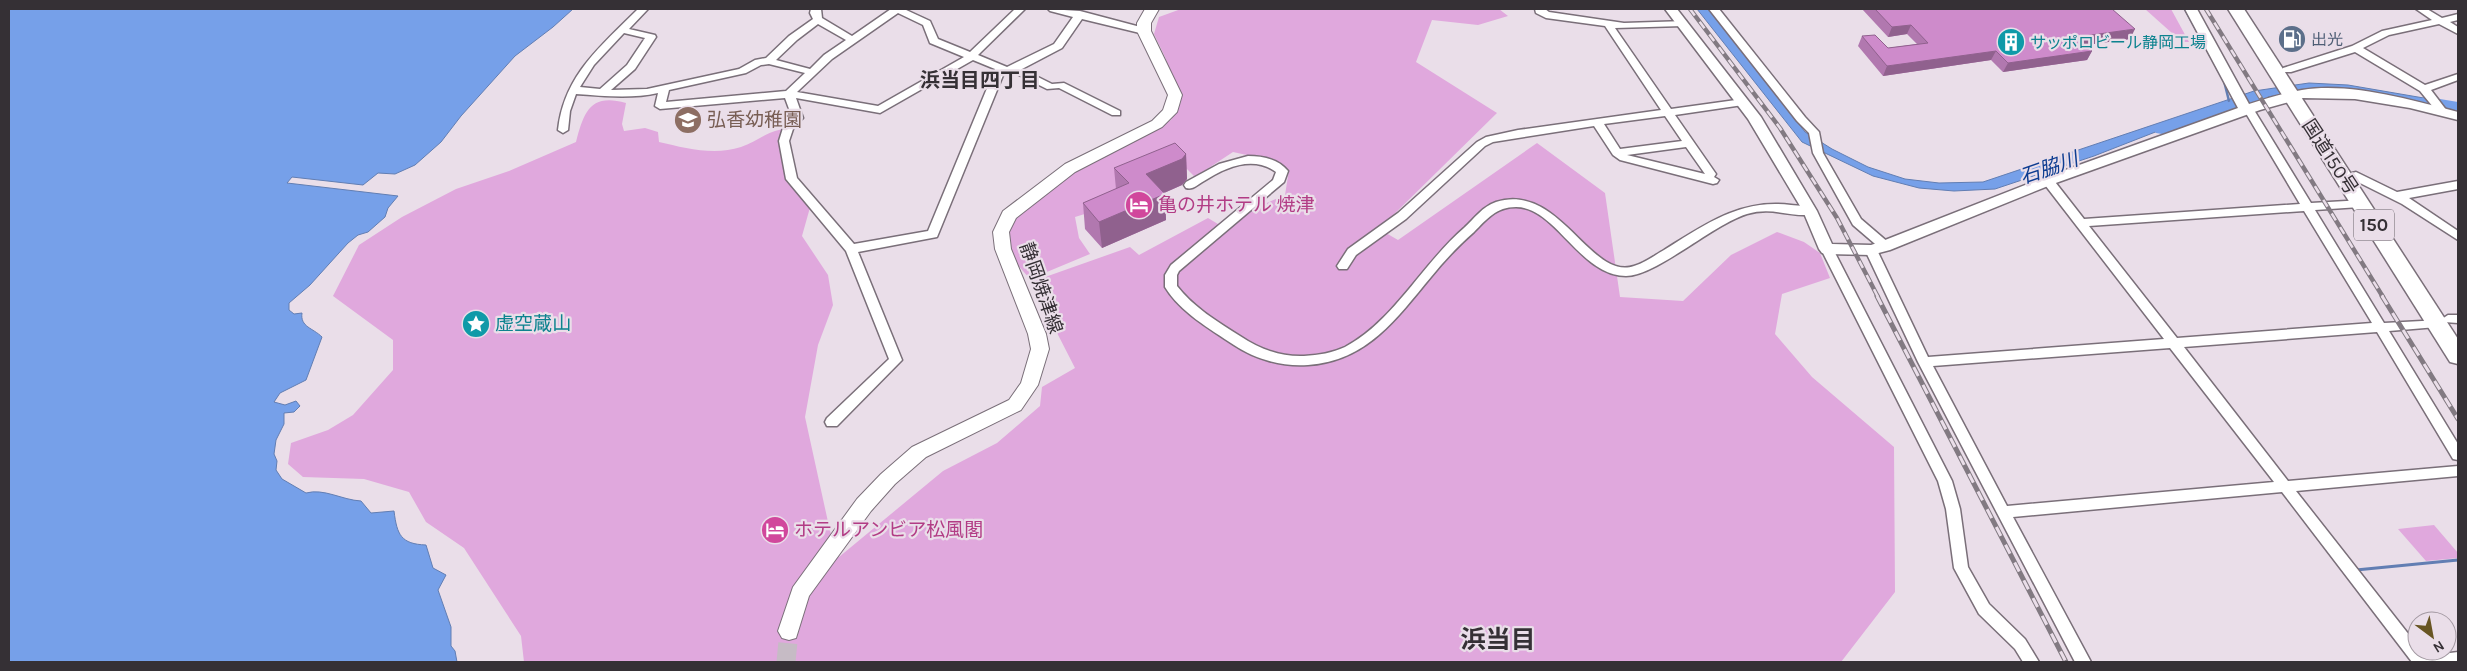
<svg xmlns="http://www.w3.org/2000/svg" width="2467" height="671" viewBox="0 0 2467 671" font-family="Karla,'Noto Sans JP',sans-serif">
<rect width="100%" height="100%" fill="#eadee9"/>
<!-- green -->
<g fill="#e0a8dd">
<path d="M1181,9H1499L1508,16L1478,25L1432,20L1416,62L1497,113L1379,229L1398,240L1537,143L1605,193L1620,297L1683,301L1731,255L1777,232L1804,242L1820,253L1830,278L1782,294L1775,334L1812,377L1894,447L1895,592L1841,662H524L521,636L464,548L426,522L409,492L364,479L303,477L288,464L291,443L328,430L353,415L393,370V340L333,296L359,245L402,217L456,189L509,171L576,142C584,112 590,93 626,103L622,124L624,131L645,128L658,132L659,142C685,148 714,156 741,147C757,142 767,131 784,129L782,154L811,204L802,236L828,275L833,305L818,345L805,417L830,531L839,557L943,471L997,443L1040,406L1042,387L1075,368L1031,282L1130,247L1139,255L1208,218L1218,224L1285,195L1289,170L1265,159L1233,152L1195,177L1185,167L1107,207L1075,217L1079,238L1090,254L1030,279L1008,254L1005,228L1054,184L1171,120L1181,102L1165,57L1154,34L1159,17Z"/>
<polygon points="2145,9 2171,9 2189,42 2182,42"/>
<polygon points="2434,525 2458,553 2458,558 2426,561 2398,529"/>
</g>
<!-- water -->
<g fill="#76a0e9" stroke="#627eb3">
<path d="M9,9H573L553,27L515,56L461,116L441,142L415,165L395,174L378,173L363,185L292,177L287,183L398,196L388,208L385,217L368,232L358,235L348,243L310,285L289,303V310L294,314L302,313C300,327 313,328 322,337L306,380L280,393L274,402L285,405L296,401L300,406L294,412L284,413V424L276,440L274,454L277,461L276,470L282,479L306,493C324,488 342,500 361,501L371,513L394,511C397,535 401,544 426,545L433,568L446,575L438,590L451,627V646L455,651L457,662H9Z"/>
<polygon points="1697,9 1709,9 1805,132 1832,149 1868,167 1905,179 1939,183 1983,182 2254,91 2309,83 2348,85 2447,102 2458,108 2373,94 2319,88 2227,104 2094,156 1995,189 1954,191 1919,188 1873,176 1802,142"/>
</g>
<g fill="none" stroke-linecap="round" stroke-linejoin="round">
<!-- stream-far1 -->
<polyline stroke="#627eb3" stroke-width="2.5" points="2185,9 2224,81 2230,105"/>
<!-- stream -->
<polyline stroke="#627eb3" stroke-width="3" points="2356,570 2458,560"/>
<!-- river -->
<g fill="#76a0e9" fill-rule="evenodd">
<polygon points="2260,92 2266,93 2268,97 2266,101 2162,134 2156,133 2153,129 2156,125"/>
<polygon points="2428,97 2458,102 2458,112 2422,106 2420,102 2422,98"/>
</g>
<!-- secondary-tunnel -->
<polyline stroke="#c6bbc5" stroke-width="19" stroke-dasharray="19 9" stroke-linecap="butt" points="786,662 789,631"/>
<defs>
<g id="minor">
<path d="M638,9H648L629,29L655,35L656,37L635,69L611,90L647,89L739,69L755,60L766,58L789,36L813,19L810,13L811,9H821L822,18L852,36L891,9H904L930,21L938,39L970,52L1015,9H1025L978,55L1007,67L1054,44L1073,17L1050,11L1048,9L1080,11L1148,29L1149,31L1144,34L1082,19L1062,48L1022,69L1052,84L1064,83L1120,111V115H1112L1059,88L1047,89L1013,72L1004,73L937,237L858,252L902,360L837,426H827L825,422L827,418L889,359L846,251L786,179L779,141L783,128L792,117L785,98L660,109L655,106L658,93C632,99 603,96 576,94L570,111L568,130L563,133L558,130C564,75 601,46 638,9ZM898,13L923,25L930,43L964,57L878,106L797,92L832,59ZM818,24L846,40L824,55L810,69L776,60L797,40ZM624,33L645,38L627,65L600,89L580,87L594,65ZM973,60L995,69L928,231L854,244L797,178L789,141L793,129L803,118L796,98L880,113ZM769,64L805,73L786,91L666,102L669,90L746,73L761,65Z"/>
<path d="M1535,9H1545L1549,12L1624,23L1686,21V25L1683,26L1615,28L1671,109L1743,99L1748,102L1743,105L1675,115L1716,174L1714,177L1719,180L1717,183L1713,184L1620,160L1613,155L1594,126L1493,142L1485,146L1406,219L1356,255L1347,269H1339L1337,266L1348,249L1398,213L1477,142L1486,137L1518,130L1661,110L1605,26L1546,18L1536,13ZM1665,116L1682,141L1620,149L1604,124ZM1686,147L1705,174L1627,155Z"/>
<polygon points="1709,9 1719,9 1805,117 1819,132 1823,153 1861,219 1889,243 1891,246 1889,249 1881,249 1853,225 1813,153 1809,133 1797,121"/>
<polygon points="2416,9 2427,9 2442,18 2458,14 2458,20 2450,22 2458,27 2458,34 2439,24 2389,35 2363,48 2425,85 2458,74 2458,80 2431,90 2447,111 2446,113 2438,113 2420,91 2355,52 2291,72 2283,72 2282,70 2283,68 2352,46 2382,31 2432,20"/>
<path d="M2249,107L2254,110L2311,203L2364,200L2366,203L2364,206L2360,207L2315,210L2384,323L2441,320L2443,323L2441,326L2437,327L2389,331L2458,444V460L2453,459L2377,332L2184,347L2288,481L2458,466V476L2296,491L2417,645V651H2422L2426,656L2458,652V662H2412L2282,492L2013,517L2091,662H2075L1918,362L1865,250L1871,246L1877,250L1928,357L2164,339L2042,181L2048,177L2052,178L2084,219L2300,204L2244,110ZM2304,211L2372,323L2177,338L2089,226ZM2170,348L2274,482L2007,506L1933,366Z"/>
<path d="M1248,156C1263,156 1278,159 1288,171L1284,182L1179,271L1177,275V286C1193,307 1218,322 1240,336C1259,349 1281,357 1304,356C1319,355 1332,353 1345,347C1393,322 1423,263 1464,228C1474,219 1483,206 1496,202C1560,182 1590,281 1634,266C1645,263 1655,255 1664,250C1704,225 1741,198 1791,205C1798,206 1811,205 1816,211C1813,214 1814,215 1810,215C1787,216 1771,207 1747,214C1712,225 1656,276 1626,276C1580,276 1556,207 1516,207C1496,207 1487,219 1474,232C1458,246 1444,261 1431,277C1396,319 1367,361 1308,365C1282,367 1255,359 1234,345C1210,329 1180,312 1165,287V275L1171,265L1273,180L1276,172C1253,155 1226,167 1204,181C1197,185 1193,190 1186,188L1184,185L1186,182L1219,164Z"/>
<polygon points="2356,172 2397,192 2458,181 2458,189 2409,198 2458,231 2458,240 2402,204 2352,179 2350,176 2352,173"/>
<polygon points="1827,245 1833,249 1952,481 1960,509 1968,567 1989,604 2025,639 2039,662 2023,662 2015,649 1979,614 1954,568 1946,509 1938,481 1821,249"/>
<polygon points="2448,315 2458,315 2458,323 2444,322 2442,319"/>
</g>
<path id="tertiary" d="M1665,9H1677L1761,117L1817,211L1832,244L1871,245L1880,242L2043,178L2238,108L2185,9H2197L2249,104C2266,99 2284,93 2302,90C2350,82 2411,100 2458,112V120L2410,108L2355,99L2303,98L2260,110L2053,184L1890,250L1871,255L1827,254L1822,253L1819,249L1803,211L1748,119Z"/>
<polygon id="secondary" points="1145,9 1159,9 1151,23 1151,31 1182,95 1177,112 1162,127 1075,172 1016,218 1009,232 1011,249 1046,334 1049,349 1038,385 1021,410 926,457 895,484 871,511 809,596 796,638 789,640 782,638 778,631 793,587 857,499 881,474 912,447 1009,400 1021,383 1031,349 1028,334 995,249 993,232 1003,211 1065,164 1152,121 1163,110 1168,95 1137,31 1137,23"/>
<polygon id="trunk" points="2228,9 2244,9 2458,339 2458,364 2450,362"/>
</defs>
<!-- minor casing -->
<use href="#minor" stroke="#7a6f79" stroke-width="3"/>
<!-- tertiary casing -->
<use href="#tertiary" stroke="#7a6f79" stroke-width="3"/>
<!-- secondary casing -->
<use href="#secondary" stroke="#7a6f79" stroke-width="2"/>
<!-- trunk casing -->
<use href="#trunk" stroke="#7a6f79" stroke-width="3"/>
<!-- minor -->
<use href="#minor" fill="#fff" fill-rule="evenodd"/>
<!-- tertiary -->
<use href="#tertiary" fill="#fff" fill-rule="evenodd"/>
<!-- secondary -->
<use href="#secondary" fill="#fff" fill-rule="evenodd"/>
<!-- trunk -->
<use href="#trunk" fill="#fff" fill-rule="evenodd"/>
<defs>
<g id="rail-far1">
<polyline points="1690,9 1780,128 1837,218 1878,297"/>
<polyline points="2206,9 2383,297"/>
</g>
<g id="rail">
<polyline points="1877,296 2066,662"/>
<polyline points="2382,296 2458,419"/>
</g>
</defs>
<!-- rail-far1 casing -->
<use href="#rail-far1" stroke="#827a82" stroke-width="4.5"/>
<!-- rail casing -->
<use href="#rail" stroke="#827a82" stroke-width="5"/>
<!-- rail-far1 -->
<use href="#rail-far1" stroke="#eadee9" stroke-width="2.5" stroke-dasharray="8" stroke-linecap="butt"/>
<!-- rail -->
<use href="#rail" stroke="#eadee9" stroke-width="3" stroke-dasharray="10" stroke-linecap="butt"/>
</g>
<!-- wall -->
<g fill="#b178af">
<polygon points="1862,9 2112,9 2130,39 2086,45 2092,51 2087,60 2003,72 1991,60 1883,76 1858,46 1862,36 1888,48 1917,44 1907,34 1888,37"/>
<polygon points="1186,154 1187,179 1182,185 1164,193 1166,220 1102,248 1085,229 1083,203 1116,189 1114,168"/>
</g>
<!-- shaded-wall -->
<g fill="#90618e">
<polygon points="1911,25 1907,34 1888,37 1892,27"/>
<polygon points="2135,29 2130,39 2072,47 2077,37"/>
<polygon points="1996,51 1991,60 1883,76 1887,66"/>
<polygon points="2092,51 2087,60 2003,72 2008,63"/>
<polygon points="1186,154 1187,179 1182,185 1148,200 1146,174"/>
<polygon points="1165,194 1166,220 1102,248 1099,222"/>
</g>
<!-- building -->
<g fill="#ce8bcb" stroke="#90618e">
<polygon points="1875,9 2112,9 2135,29 2077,37 2092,51 2008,63 1996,51 1887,66 1862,36 1875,35 1888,48 1928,43 1911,25 1892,27"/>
<polygon points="1175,143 1186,154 1182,159 1146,174 1165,194 1099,222 1083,203 1129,183 1114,168"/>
</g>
<!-- icons -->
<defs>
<symbol id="fuel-disc" viewBox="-11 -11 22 22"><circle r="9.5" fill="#5c6f8a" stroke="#eadee9"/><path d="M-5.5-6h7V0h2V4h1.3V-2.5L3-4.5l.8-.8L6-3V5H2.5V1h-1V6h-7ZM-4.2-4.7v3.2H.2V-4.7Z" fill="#fff"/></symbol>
<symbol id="building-disc" viewBox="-11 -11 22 22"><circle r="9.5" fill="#0f9aa8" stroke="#eadee9"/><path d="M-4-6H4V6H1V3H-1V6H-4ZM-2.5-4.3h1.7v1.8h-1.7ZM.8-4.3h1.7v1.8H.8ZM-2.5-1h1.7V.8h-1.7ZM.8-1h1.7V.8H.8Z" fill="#fff"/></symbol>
<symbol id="school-disc" viewBox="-11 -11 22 22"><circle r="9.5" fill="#8d6e63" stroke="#eadee9"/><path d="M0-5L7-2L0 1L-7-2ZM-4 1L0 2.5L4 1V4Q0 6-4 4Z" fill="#fff"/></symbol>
<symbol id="hotel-disc" viewBox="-11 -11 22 22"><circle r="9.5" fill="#d1479c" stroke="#eadee9"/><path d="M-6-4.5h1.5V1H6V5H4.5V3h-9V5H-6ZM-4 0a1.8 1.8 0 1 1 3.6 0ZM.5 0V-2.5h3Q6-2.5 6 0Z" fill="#fff"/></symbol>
<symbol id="sight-disc" viewBox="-11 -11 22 22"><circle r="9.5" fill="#0f9aa8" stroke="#eadee9"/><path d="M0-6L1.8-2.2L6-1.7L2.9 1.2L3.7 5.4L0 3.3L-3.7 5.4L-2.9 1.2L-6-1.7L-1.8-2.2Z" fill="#fff"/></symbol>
</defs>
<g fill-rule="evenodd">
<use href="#fuel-disc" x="2276" y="23" width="32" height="32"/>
<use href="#building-disc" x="1995" y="26" width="32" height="32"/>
<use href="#school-disc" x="672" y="104" width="32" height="32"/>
<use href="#hotel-disc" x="1123" y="189" width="32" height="32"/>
<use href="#sight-disc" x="460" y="308" width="32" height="32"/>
<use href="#hotel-disc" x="759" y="514" width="32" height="32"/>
</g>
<g text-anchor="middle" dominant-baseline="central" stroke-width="4.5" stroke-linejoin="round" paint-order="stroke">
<!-- far-service labels -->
<g font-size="16" fill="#4e5e75" stroke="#eadee9" text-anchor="start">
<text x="2311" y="39">出光</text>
</g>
<!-- far-culture labels -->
<g font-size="16" fill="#0d838f" stroke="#eadee9" text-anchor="start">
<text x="2030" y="42">サッポロビール静岡工場</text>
</g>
<!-- shield labels -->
<rect fill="#eadee9" stroke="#6b646b" stroke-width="1" x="2354" y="209.5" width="40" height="31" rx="4"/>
<g font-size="18" font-weight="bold" fill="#353035">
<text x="2374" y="225">150</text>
</g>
<!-- education labels -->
<g font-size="19" fill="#785e54" stroke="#eadee9" text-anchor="start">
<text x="707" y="120">弘香幼稚園</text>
</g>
<!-- street labels -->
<g font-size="19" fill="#353035" stroke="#eadee9">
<text transform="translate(2330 157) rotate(57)">国道150号</text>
<text transform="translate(1041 288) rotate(71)">静岡焼津線</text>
</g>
<!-- hotel labels -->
<g font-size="19" fill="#b23c85" stroke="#eadee9" text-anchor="start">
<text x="1158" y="205">亀の井ホテル 焼津</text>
<text x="794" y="530">ホテルアンビア松風閣</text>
</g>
<!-- culture labels -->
<g font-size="19" fill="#0d838f" stroke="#eadee9" text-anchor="start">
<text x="495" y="324">虚空蔵山</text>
</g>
<!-- neighbourhood labels -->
<g font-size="20" font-weight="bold" fill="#353035" stroke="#eadee9">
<text x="980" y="80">浜当目四丁目</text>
</g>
<!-- water labels -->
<g font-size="20" font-style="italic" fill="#0e3d91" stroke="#eadee9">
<text transform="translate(2049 168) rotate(-19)">石脇川</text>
</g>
<!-- near-quarter labels -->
<g font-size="25" font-weight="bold" fill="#353035" stroke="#eadee9">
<text x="1498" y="639">浜当目</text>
</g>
</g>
<!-- border -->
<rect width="2467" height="671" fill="none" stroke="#353035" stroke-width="20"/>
<!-- north arrow -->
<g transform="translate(2432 636) rotate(148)"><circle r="24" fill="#eadee9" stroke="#a298a1"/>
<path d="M0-4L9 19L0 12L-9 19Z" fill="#685523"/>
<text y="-8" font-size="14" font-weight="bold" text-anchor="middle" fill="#353035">N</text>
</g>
</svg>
